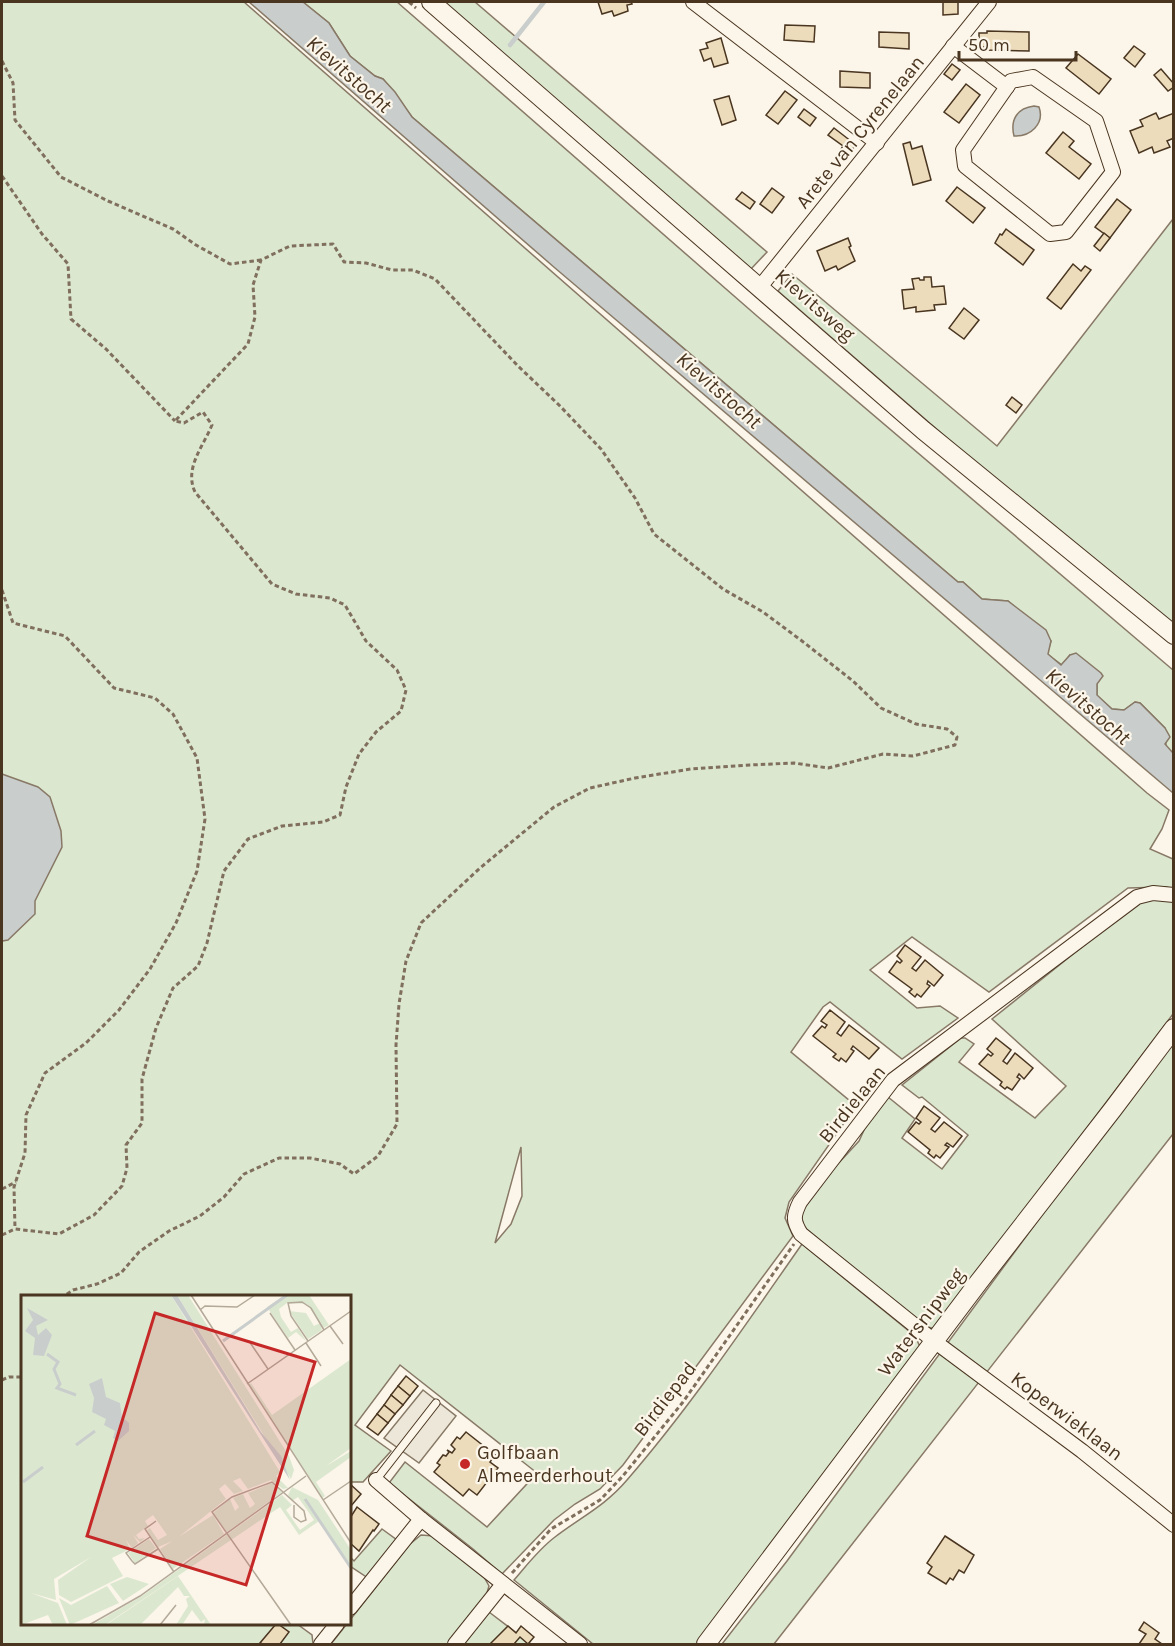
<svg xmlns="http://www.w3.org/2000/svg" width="1175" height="1646" viewBox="0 0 1175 1646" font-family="Karla,sans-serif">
<rect width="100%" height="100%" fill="#fbf6e9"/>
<!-- green -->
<g fill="#dce7d0" stroke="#887966" stroke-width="1.5" fill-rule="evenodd">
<path d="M2,2H244L1147,793L1169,810L1162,829L1150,849L1173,859V889L1166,887L1128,888L989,992L912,937L870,970L917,1008L940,1006L958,1018L902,1059L830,1002L823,1007L791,1052L856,1106L789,1202L785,1218L793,1236L623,1465L600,1489L575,1504L554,1520L502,1574L473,1549L389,1483L405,1462L487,1527L537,1473L400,1365L355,1425L391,1451L363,1482H350V1296H22V1624H297L312,1635L313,1644H2ZM521,1147L522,1196L511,1224L495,1243Z"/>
<polygon points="303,2 397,2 757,316 1173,670 1173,753 1166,747 1165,728 1140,703 1135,702 1124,710 1112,709 1097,696 1097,684 1070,655 1062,665 1047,654 1051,641 1008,601 982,599 963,582 958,582 412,117 383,79 375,76 350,56 329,23"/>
<polygon points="442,2 475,2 767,252 751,269"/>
<polygon points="1173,219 1173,627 994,479 778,291 792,274 997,446"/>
<polygon points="1162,899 1173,902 1173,1014 935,1329 924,1326 803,1226 800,1214 835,1167 859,1141 865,1128 888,1097 915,1119 902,1138 942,1169 968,1135 922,1097 919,1098 902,1085 961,1038 965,1038 974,1044 959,1062 1035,1118 1066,1086 992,1019 1138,902"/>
<polygon points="1173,1037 1173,1134 774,1644 722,1644 787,1561"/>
<path d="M802,1244L915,1336L921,1349L698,1644H593L514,1580C527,1565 539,1549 555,1537C581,1517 605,1506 627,1480C691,1406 746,1324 802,1244Z"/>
<polygon points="382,1529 397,1540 368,1578 350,1566 350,1557 354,1561"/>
<polygon points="421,1535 434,1536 484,1577 489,1586 486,1596 448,1644 331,1644 410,1544"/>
<polygon points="489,1612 531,1644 464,1644"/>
</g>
<!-- parking -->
<polygon fill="#ede7d9" stroke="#887966" stroke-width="1.5" points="423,1390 456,1416 419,1463 384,1438"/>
<!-- water -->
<g fill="#c9cecd" stroke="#887966" stroke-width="1.5">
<polygon points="249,2 303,2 329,23 350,56 375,76 383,79 395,92 412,117 958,582 963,582 982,599 1008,601 1046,630 1051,641 1048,654 1061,665 1070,655 1076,653 1101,673 1103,676 1097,684 1097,695 1112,709 1124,710 1135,702 1140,703 1165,728 1170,737 1165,744 1173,753 1173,793 555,268"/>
<path d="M1034,106L1039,107C1045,124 1030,137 1014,136C1010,120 1017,108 1034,106Z"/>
<polygon points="2,774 38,787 50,797 61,831 62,847 35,901 35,914 8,940 2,941"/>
</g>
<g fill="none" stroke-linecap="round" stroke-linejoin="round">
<!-- stream -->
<polyline stroke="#c9cecd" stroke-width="4.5" points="510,45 544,2"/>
</g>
<!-- building -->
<g fill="#ecdcbc" stroke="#4a3520" stroke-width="1.5">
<polygon points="598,2 631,2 632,4 627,5 628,11 614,16 612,11 602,14"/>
<polygon points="943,2 958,2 958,14 943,15"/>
<polygon points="785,25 815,26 814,42 784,40"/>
<polygon points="987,31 1029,32 1029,51 987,50 987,47 979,47 979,33 987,33"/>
<polygon points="879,32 909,33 909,49 879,47"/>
<polygon points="721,38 728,63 714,67 711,58 704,61 700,50 708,48 706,43"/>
<polygon points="1134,46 1145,54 1135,67 1124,58"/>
<polygon points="1078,54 1111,79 1099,94 1066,68"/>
<polygon points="952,64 960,70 952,80 944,74"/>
<polygon points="1161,69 1174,84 1174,87 1168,91 1154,75"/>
<polygon points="840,71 870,73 870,88 840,87"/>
<polygon points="966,84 980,95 959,123 944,112"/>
<polygon points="785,91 797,100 778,124 766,115"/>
<polygon points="729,96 736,120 722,125 714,100"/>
<polygon points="804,109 816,118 810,126 798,117"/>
<polygon points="1156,113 1159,119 1174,113 1174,138 1167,141 1170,147 1154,153 1152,147 1139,153 1130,131 1143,126 1140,120"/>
<polygon points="834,128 856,145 846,156 840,151 843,146 828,135"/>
<polygon points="1063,132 1074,141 1069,147 1091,164 1079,179 1046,153"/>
<polygon points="910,142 912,149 922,146 931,180 913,185 903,144"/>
<polygon points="957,187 985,208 973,223 946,201"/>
<polygon points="772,188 784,197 772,213 760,204"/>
<polygon points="742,192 755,202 750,209 736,199"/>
<polygon points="1117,199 1131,210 1110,238 1095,227"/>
<polygon points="1006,229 1034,250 1023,265 995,243 1000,234 1002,235"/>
<polygon points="1104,233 1110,238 1100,251 1094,246"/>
<polygon points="848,238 851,246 849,247 855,261 838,270 836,266 825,271 817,251"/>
<polygon points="1073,264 1081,271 1085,266 1091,270 1061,309 1047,298"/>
<polygon points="924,277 931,277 932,287 944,286 946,304 934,305 935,310 916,312 916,307 904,309 902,290 914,289 912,279 919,278 920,280 924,280"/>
<polygon points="964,308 979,320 964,339 949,328"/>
<polygon points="1012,397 1022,405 1016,413 1006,405"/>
<polygon points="905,945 921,957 912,968 916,971 925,960 943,975 934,986 928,981 927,984 930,986 921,997 917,994 915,997 909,992 912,989 889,972 897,961 900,963 902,961 897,956"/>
<polygon points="830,1010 845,1022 837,1033 841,1036 849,1025 879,1048 869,1059 853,1046 851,1049 854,1051 846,1062 841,1058 839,1061 833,1057 836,1054 813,1036 822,1026 825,1028 827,1025 821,1021"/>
<polygon points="996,1038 1011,1050 1003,1061 1007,1064 1015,1053 1033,1068 1024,1079 1019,1074 1017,1077 1020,1079 1012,1090 1007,1087 1005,1089 1000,1085 1002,1082 979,1064 988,1054 991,1056 993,1054 987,1049"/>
<polygon points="924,1106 940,1118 931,1129 935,1132 944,1122 962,1136 953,1147 947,1143 945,1145 949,1147 940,1158 936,1155 934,1158 928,1153 930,1150 908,1132 916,1122 919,1124 921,1122 916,1118"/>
<polygon points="406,1376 418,1386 410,1396 398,1386"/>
<polygon points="398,1386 410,1396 403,1405 391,1395"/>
<polygon points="391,1395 403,1405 395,1414 384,1405"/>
<polygon points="384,1405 395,1414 388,1423 377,1414"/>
<polygon points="377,1414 388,1423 378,1435 367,1427"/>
<polygon points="466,1432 495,1455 490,1462 498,1468 477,1495 469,1489 463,1496 434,1472 440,1465 437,1463 443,1455 446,1456 449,1452 447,1450 452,1453 455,1449 451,1445 457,1437 460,1439"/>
<polygon points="350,1484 361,1494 351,1506 350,1505"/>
<polygon points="357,1507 379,1524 374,1531 373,1530 359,1551 350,1543 350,1518"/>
<polygon points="945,1536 974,1555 964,1573 959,1570 953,1580 950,1578 946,1584 928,1573 932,1567 927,1563"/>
<polygon points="1144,1622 1159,1633 1155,1639 1162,1644 1139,1644 1146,1634 1139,1630"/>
<polygon points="276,1624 284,1624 281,1626 289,1632 280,1644 263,1644 260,1643"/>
<polygon points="508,1626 516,1633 521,1626 534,1637 528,1644 520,1637 514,1644 490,1644"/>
</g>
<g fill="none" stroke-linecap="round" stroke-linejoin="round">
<defs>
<polyline id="service" points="376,1480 436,1403"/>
<g id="minor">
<polyline points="693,2 877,143"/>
<polyline points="953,46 1007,87"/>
<polygon points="1033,77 1096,121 1113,172 1066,232 1050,234 965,166 963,150 1011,81"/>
<polyline points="760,287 989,2"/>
<path d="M1174,895L1153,893L1137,897L893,1080L800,1202C793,1216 793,1221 801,1234L934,1341L1082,1451L1174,1525"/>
<polyline points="376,1480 421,1519 580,1644"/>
<polyline points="350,1608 421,1519"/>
<polyline points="321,1644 337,1624"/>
<polyline points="455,1644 503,1584"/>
</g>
<g id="tertiary">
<polyline points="431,2 923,430 1174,635"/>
<polyline points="706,1644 978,1283 1113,1109 1174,1028"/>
</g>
</defs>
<!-- service casing -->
<use href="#service" stroke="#4a3520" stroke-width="9"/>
<!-- minor casing -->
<use href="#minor" stroke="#4a3520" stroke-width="16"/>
<!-- tertiary casing -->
<use href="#tertiary" stroke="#4a3520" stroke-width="20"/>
<!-- path -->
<g stroke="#7f6f5c" stroke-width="3" stroke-dasharray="4.5 3" stroke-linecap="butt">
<polyline points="409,2 416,8"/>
<polyline points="2,61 13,83 15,120 61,177 108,201 173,229 196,245 230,264 261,260"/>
<polyline points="2,176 42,234 68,264 71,319 106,349 175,421"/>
<polyline points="2,590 13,623 65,636 114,688 155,698 173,714 197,758 205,819 197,871 176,923 150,969 119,1010 86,1043 45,1073 26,1115 25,1153 14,1187 15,1229"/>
<polyline points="2,1189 16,1182"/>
<path d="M2,1235L15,1229L59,1234L94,1215L122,1186L127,1168L126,1145L142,1123V1079L156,1028L173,988L198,966L207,943L224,871L248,839L282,826L323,822L340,815L346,787L359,754L376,732L401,711L406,690L397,670L366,641L345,605L330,598L296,594L272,584L195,492C184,468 203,447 212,425L203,412L184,423L175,421L248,344L255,317L253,285L261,260L290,246L333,244L344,262L366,263L392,270H413L435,279L518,366L559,405L601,449L635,498L654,534L723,589L763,612L802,641L853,681L881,708L916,724L947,729L957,737L955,745L913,756L883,754L828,768L794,763L750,765L691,769L635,778L590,788L554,807L480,868L421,923L406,961L399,1004L396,1045L397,1124L378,1156L354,1174L340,1164L310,1158H279L244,1174L224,1197L200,1216L169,1231L139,1252L121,1273L97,1284L73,1290L64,1296"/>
<polyline points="2,1380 9,1377 22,1377"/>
<polyline points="512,1573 551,1529 600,1500 622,1477 683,1402 794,1244"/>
</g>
<!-- service -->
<use href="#service" stroke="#fbf6e9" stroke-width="7"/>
<!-- minor -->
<use href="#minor" stroke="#fbf6e9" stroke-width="14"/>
<!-- tertiary -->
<use href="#tertiary" stroke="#fbf6e9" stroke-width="18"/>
</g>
<!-- markers -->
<circle fill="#c62828" stroke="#fbf6e9" stroke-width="2" cx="465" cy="1464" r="6"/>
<g text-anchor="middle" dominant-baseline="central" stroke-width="4.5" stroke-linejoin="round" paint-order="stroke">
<!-- street labels -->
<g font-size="20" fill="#4a3520" stroke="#fbf6e9">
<text transform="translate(860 132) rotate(-51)">Arete van Cyrenelaan</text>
<text transform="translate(815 305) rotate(41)">Kievitsweg</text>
<text transform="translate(852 1104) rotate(-51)">Birdielaan</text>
<text transform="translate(921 1322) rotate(-53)">Watersnipweg</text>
<text transform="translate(665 1399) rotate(-52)">Birdiepad</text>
<text transform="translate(1067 1416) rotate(37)">Koperwieklaan</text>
</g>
<!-- poi labels -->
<g font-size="20" fill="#4a3520" stroke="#fbf6e9" text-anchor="start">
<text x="477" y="1452">Golfbaan<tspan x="477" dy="23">Almeerderhout</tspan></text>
</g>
<!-- water labels -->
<g font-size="21" font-style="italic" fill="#4a3520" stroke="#fbf6e9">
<text transform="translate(349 74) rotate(41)">Kievitstocht</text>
<text transform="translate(719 390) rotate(41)">Kievitstocht</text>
<text transform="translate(1088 706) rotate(41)">Kievitstocht</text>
</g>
</g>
<!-- overview -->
<g transform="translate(21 1295)">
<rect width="330" height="330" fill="#fbf6e9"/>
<path d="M0,0H150L259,177L255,181L267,193L262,194L250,185L227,194L219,183L212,186L222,196L213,199L204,189L198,194L205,204L154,245L137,252L126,235L129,233L137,245L146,240L132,220L124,226L127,231L115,240L118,244L124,243L119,247L112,240L117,248L111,253L105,245L109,254L91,263L102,281L50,307L38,300L37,285L70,262L33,284L35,305L10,298L37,308L46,330H32L27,320L0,330ZM156,0H167L268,161L273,175L270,184ZM264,0H288L308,30L302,33L286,9L266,8L258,14L260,22L270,37L277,33L285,46L275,37L267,43L246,12ZM268,16L285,18L293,31L299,28L301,35L287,44ZM330,64V153L305,171L330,156V162L295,187L304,201L301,203L228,90L230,88L251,120ZM251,188L261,197L206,237L192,218L209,204L214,216L218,212L212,203L222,199L229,213L234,209L227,198ZM271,192L297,205L330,255V274L298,226L278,240L259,212L84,330H71L121,301L261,200L271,210L265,215L279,235L293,225L277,202L271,206L267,200ZM192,220L203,239L152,274L139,254ZM128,244L135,253L114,268L107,258ZM157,281L190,330H183L184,324L180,327L171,315L161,330H155L167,311L165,304L169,301H163L157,292L119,330H85ZM106,282L128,289L102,306L89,289ZM86,291L98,308L49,330L38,303L50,310Z" fill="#dce7d0"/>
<path d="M150,0H156L240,137L260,161L269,185ZM6,13L27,25L15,31L17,40L25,33L31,40L23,61L12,60L14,43L4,36L12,25ZM81,83L85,102L99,108L101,122L108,128V136L97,146L92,143L94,136L83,130L85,124L71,117L73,103L68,89Z" fill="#c9cecd"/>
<path fill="none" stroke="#c9cecd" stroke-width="3" d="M202,46L266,0M26,59L37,67L33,74L39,89L36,93L55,100M55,150L74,136M2,187L22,172M284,204L330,273"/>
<path fill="none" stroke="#b4a999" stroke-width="1.5" d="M170,0L330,248M179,15L184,11L216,12L234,0M249,18L274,55M309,31L322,49M228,46L247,74M287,46L270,21L267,8L281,7L290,13L303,35M285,48L300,71M226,89L330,16M302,205L330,186M135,226L124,234L153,277M129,242L105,258L111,266L114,269L137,254M68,330L119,301L285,181M139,330L155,310M270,330L191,217L211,202L251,187L283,216L285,225L280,227L273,222V210"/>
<path fill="#c62828" fill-opacity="0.15" stroke="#c62828" stroke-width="3" d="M134,18L294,67L225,290L66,241Z"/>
<rect width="330" height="330" fill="none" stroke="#4a3520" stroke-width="3"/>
</g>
<!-- border -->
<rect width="1175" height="1646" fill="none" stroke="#4a3520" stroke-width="6"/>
<!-- scale -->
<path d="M959 51v9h117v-9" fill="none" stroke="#4a3520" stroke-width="3"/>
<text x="968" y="51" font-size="18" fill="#4a3520" stroke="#fbf6e9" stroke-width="4.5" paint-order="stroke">50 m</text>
</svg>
